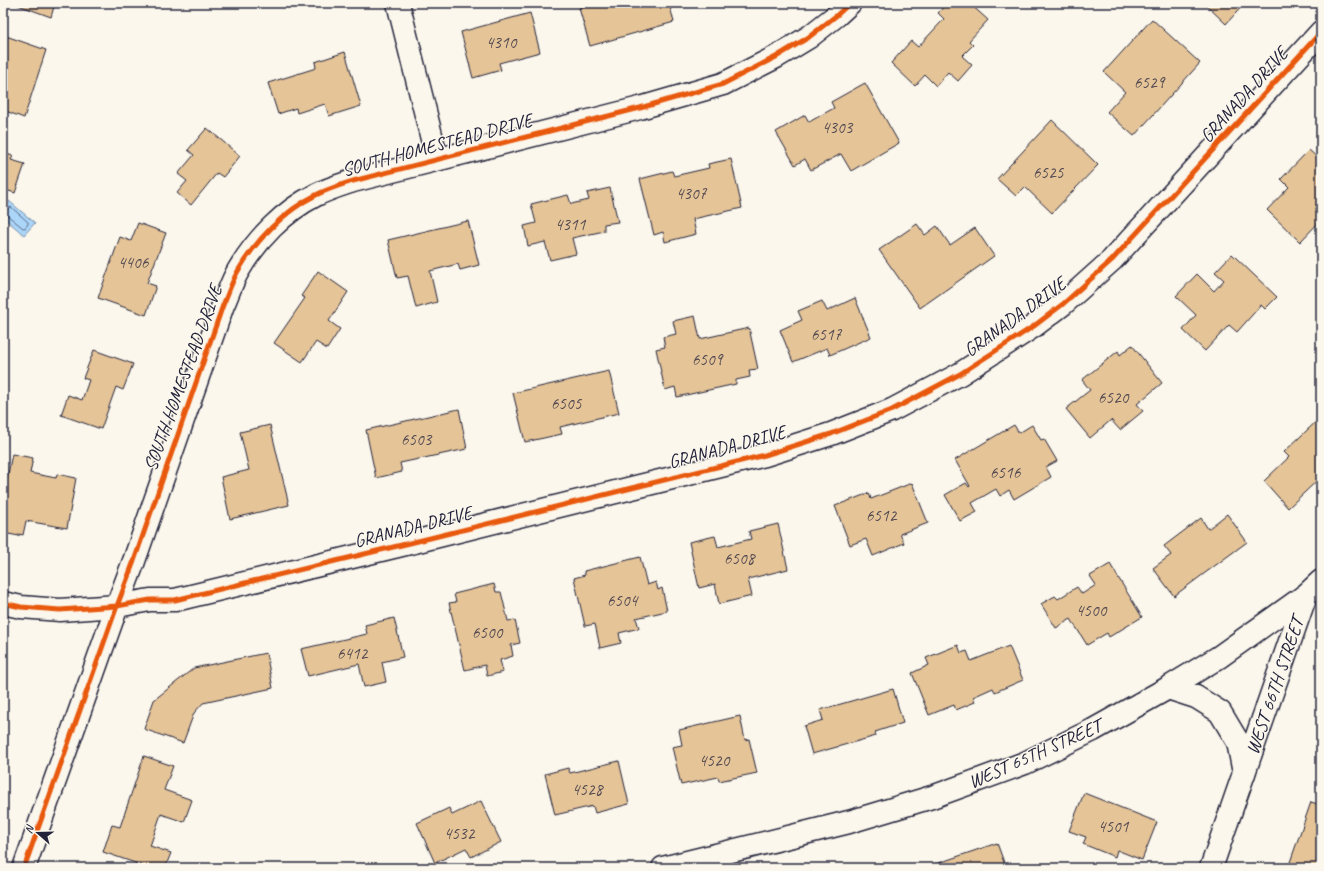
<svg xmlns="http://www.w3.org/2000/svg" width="1324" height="871" viewBox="0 0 1324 871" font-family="Caveat,sans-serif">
<rect width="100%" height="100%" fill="#fbf7ec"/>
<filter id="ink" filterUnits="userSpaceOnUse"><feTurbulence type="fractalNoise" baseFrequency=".025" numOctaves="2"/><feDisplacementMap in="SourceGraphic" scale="8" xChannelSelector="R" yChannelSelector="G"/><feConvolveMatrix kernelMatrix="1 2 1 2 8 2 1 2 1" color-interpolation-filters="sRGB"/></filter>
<g filter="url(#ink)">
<!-- water -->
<polygon fill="#acd6f8" stroke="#758eac" points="9,201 35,223 24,235 3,217 3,208"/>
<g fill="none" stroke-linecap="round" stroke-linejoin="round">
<!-- shore -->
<polyline stroke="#596a87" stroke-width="1" points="3,210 11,207 28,222 28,224 25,228 23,228 7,215 3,214"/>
</g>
<!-- building -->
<g fill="#e5c497" stroke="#22223b">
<polygon points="19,3 55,3 51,17 18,5"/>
<polygon points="214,3 233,3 215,6"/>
<polygon points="596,3 669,3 674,22 590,46 579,8"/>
<polygon points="947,3 969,3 988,20 969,41 973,45 962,56 972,65 958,81 948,72 936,86 925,75 915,86 891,63 911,41 918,47 944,19 938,13"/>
<polygon points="1204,3 1245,3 1226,24"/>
<polygon points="530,13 540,52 499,63 501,70 473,78 461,32"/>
<polygon points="1152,19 1200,63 1134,136 1107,112 1125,92 1104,72"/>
<polygon points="3,35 46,50 24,118 3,110"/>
<polygon points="345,52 361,106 329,116 325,104 297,113 296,108 278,114 268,83 316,68 315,62"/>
<polygon points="865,83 899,143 851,171 841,154 811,170 805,159 795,165 776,132 805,115 809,122 834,108 831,102"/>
<polygon points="1052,120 1098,165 1052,213 1025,187 1016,196 997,179"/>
<polygon points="207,128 240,156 223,177 217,173 191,205 177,193 187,181 178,174 194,155 188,150"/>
<polygon points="1309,150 1320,160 1321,159 1321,220 1300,242 1267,210 1289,187 1281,179"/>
<polygon points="3,153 13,156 11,160 25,164 15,193 3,189"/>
<polygon points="731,159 742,208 693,219 696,234 665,242 663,232 654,235 640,179 672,171 674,176 709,168 708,164"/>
<polygon points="610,188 618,222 604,224 604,231 572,238 576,254 550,260 545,242 528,246 524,226 536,223 531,204 568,195 571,204 589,200 587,193"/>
<polygon points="468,221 479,265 460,270 458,264 430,271 437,302 416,308 408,276 397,278 388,240"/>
<polygon points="138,223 166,233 147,283 156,286 146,315 98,298 120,237 131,241"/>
<polygon points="917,224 925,235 937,226 950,245 975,228 994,256 920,308 879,250"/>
<polygon points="1232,254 1277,297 1265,309 1261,305 1237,332 1229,325 1205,351 1183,330 1196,315 1176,296 1197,274 1214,291 1224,280 1215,272"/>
<polygon points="318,271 348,292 329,321 340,329 327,349 316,342 302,362 274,343 305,298 301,296"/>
<polygon points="855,298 871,337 830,355 827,348 793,362 780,330 802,320 798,311 822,301 827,311"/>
<polygon points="695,316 700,339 749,328 758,369 749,370 750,377 736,380 736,384 677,397 675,387 665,390 656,349 665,347 663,337 676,334 673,321"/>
<polygon points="1132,345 1162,383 1137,404 1143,411 1120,430 1111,420 1090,438 1066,409 1090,390 1082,380 1118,351 1120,355"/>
<polygon points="94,350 133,364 123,390 116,387 101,429 61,415 68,395 82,400 89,380 83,378"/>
<polygon points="609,371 619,413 560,427 562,434 525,442 513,393"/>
<polygon points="459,409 467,449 400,463 402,472 376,478 366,430"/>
<polygon points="1321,417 1321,477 1288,508 1264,481 1289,457 1284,452"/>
<polygon points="270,425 289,505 230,519 221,477 249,470 240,432"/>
<polygon points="1014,425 1019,433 1032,425 1041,440 1044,439 1057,461 1046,467 1051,477 1014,499 1009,490 1000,496 996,489 972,503 977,512 960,521 945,495 966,483 969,487 970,486 955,460"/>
<polygon points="12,454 33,458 30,473 56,478 57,474 76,478 67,528 26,521 23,535 19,534 19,536 3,533 3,499"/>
<polygon points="912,483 928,523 900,534 904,543 873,556 866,539 850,545 835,506 869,493 871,499"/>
<polygon points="1227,514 1247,542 1174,596 1153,568 1171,555 1164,546 1201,518 1208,529"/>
<polygon points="778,524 788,569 748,579 752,596 719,604 715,584 699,588 689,542 715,536 718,547 751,539 749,531"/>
<polygon points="640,557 647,585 656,582 658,590 662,588 667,611 636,618 639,628 619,633 621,643 600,648 595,624 585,626 574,578 585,575 584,571"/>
<polygon points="1110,564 1142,617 1109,637 1107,633 1087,645 1071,619 1056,628 1041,604 1055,596 1058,599 1077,587 1082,594 1096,585 1090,576"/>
<polygon points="494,584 496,592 501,592 508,621 515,620 520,643 511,645 513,656 500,660 503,672 487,676 485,665 465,670 449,603 456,602 454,594"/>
<polygon points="394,618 403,657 382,662 386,682 364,687 359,664 308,676 301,649 367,634 365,625"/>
<polygon points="958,645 961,653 967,651 971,661 1009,646 1023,680 995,692 993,688 973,697 975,702 956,710 954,705 929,715 912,673 929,665 926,658"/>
<polygon points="266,653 273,688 203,703 194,713 183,743 144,729 154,700 194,668"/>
<polygon points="893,689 903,723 875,732 876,736 812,754 804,726 823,720 820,710"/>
<polygon points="740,716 745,740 749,739 757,773 719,781 718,777 681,785 672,747 682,745 679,730"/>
<polygon points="144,756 173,766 164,790 192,800 184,822 161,814 150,846 171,853 165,868 150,868 103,852 112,825 120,827"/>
<polygon points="619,761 629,804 595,813 593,806 555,815 545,774 568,768 570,773"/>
<polygon points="1084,793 1157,822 1142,860 1117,850 1115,857 1083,844 1086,837 1069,831"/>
<polygon points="481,801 501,842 471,857 466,848 435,863 417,823 449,808 452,815"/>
<polygon points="1311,802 1321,805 1321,868 1288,868"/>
<polygon points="997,843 1006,868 924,868"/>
</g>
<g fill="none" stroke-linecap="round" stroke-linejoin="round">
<defs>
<g id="minor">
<polyline points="398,3 437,159"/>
<polyline points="3,603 21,607 60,610 117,606 150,600 175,600 414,542 765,455 831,434 892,410 960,374 1034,326 1063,304 1112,260 1321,32"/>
<polyline points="1168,688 1196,697 1220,712 1238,742 1244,773"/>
<path d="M24,868L117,606L134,561L223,305C228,294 232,281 238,271C256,240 284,211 316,195C328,189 341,185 353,181L640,108L723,84L776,57L809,37L837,15L850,3"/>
<polyline points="663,868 849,822 932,797 1025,763 1093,730 1168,688 1219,657 1306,595"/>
<polyline points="1211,868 1306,595 1321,581"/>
</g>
</defs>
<!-- minor casing -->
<use href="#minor" stroke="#22223b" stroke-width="25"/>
<!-- minor -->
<use href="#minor" stroke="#fbf7ec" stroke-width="22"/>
<defs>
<g id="cycleway">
<polyline points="3,603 21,607 60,610 117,606 150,600 175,600 414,542 765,455 831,434 892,410 960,374 1034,326 1063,304 1112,260 1321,32"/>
<path d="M24,868L117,606L134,561L223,305C228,294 232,281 238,271C256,240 284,211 316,195C328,189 341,185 353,181L640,108L723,84L776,57L809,37L837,15L850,3"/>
</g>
</defs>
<!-- cycleway casing -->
<use href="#cycleway" stroke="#fbf7ec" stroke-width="8"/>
<!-- cycleway -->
<use href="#cycleway" stroke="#e8590c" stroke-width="5"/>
</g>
</g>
<g text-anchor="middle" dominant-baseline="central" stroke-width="3" stroke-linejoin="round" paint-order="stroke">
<!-- number labels -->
<g font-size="17" fill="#534a52">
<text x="501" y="42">4310</text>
<text x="1149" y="82">6529</text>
<text x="837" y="127">4303</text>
<text x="1048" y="172">6525</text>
<text x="691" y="193">4307</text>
<text x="570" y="224">4311</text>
<text x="133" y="262">4406</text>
<text x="826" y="334">6517</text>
<text x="707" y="359">6509</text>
<text x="1113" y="397">6520</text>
<text x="566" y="403">6505</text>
<text x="416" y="439">6503</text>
<text x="1005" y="472">6516</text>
<text x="881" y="515">6512</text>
<text x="739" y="558">6508</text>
<text x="622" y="600">6504</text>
<text x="1091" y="610">4500</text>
<text x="487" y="632">6500</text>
<text x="352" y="653">6412</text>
<text x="714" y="760">4520</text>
<text x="587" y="789">4528</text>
<text x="1113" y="826">4501</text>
<text x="459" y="833">4532</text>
</g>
<!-- street labels -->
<g font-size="19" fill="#22223b" stroke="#fbf7ec">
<text transform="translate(1244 95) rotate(-48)">GRANADA DRIVE</text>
<text transform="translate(437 145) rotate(-15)">SOUTH HOMESTEAD DRIVE</text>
<text transform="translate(1015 317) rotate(-36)">GRANADA DRIVE</text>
<text transform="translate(183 378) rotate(-70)">SOUTH HOMESTEAD DRIVE</text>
<text transform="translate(727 447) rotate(-15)">GRANADA DRIVE</text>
<text transform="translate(413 527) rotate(-14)">GRANADA DRIVE</text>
<text transform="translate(1275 686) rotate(-71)">WEST 66TH STREET</text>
<text transform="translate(1035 754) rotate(-24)">WEST 65TH STREET</text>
</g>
</g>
<!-- margin -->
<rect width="1324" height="871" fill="none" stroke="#fbf7ec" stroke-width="16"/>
<rect x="8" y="8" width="1308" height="855" fill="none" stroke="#22223b" stroke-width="1.5" filter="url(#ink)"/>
<!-- north arrow -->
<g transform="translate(38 833) rotate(290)" stroke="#fbf7ec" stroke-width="3" paint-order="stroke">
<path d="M0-3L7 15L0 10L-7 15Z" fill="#22223b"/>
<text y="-6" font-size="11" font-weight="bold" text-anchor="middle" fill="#22223b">N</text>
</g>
</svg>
